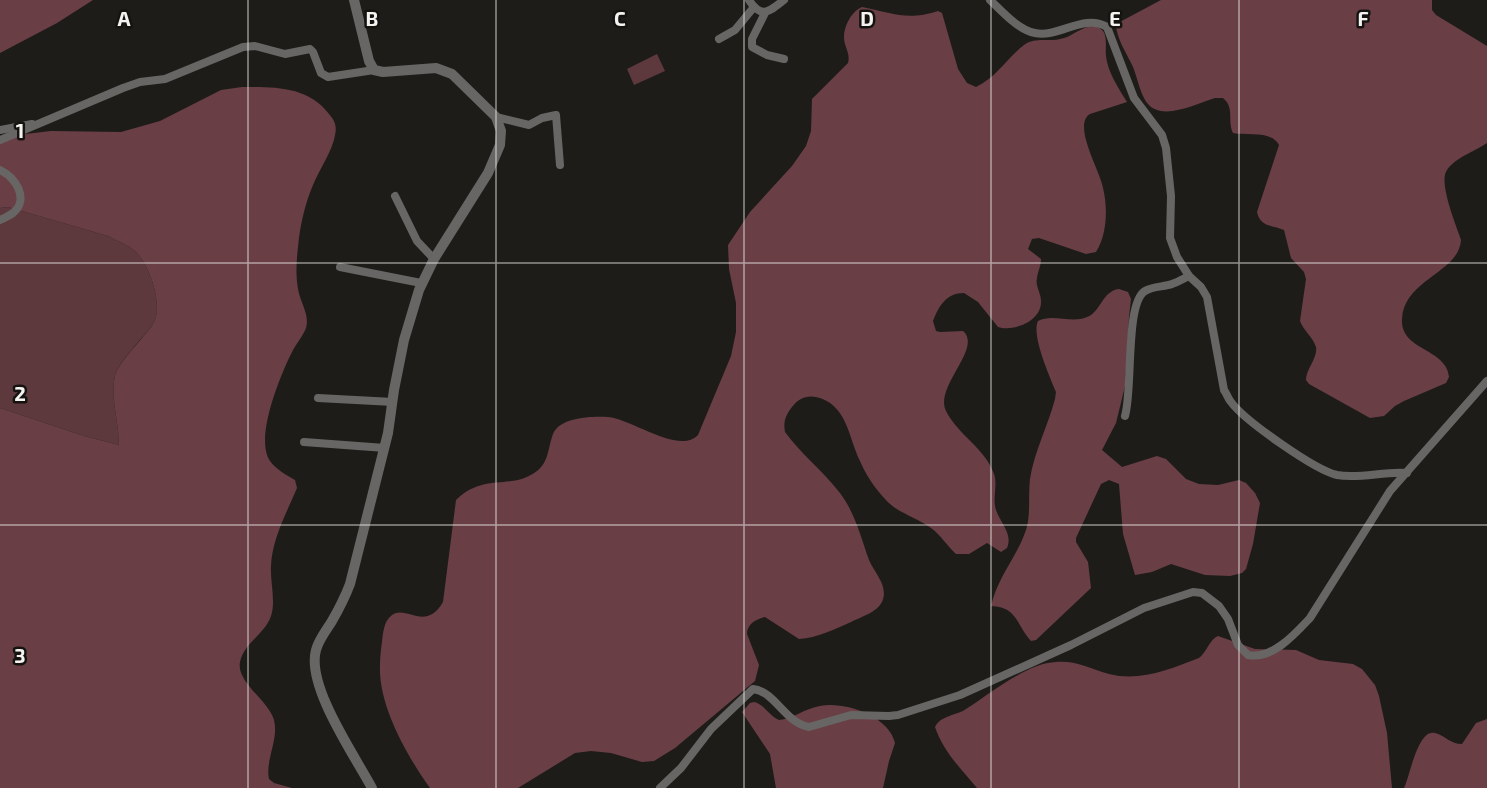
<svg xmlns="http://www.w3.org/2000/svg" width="1487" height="788" viewBox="0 0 1487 788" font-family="'Exo 2',sans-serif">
<rect width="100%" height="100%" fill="#1e1c19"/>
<!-- green -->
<g fill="#5d383d">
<polygon points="657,54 665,71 634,85 627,69"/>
<path d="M8,207L108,236C117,241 129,245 136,252C150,266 164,307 153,324C144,337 118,362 115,376C110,398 119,422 119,445L84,436L0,408V208Z"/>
</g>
<!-- forest -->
<g fill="#693f45">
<polygon points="0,0 93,0 57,23 0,53"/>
<path d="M1161,0H1432V10L1436,15L1487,46V143C1475,151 1455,158 1447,170C1438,182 1456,225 1461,240C1459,273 1404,279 1402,319C1400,351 1447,348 1449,377L1446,383L1404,401L1395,406L1384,416L1370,418L1309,384L1306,380C1306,369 1318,358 1316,347C1313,337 1303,330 1300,321L1306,279L1304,272L1291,258L1284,230C1272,225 1260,227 1257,212L1279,145C1271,130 1248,136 1233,133C1227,120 1235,108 1223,98H1215C1194,104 1157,125 1144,98C1139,88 1137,77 1133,67C1127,54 1116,38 1116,24Z"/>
<path d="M862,7C892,13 907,21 938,11L942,13L958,69L967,83L976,87C996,78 1007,58 1024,45C1036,36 1050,43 1064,38C1075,35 1090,19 1102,30C1108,36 1105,48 1106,56C1108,73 1118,87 1127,102L1090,114C1072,125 1100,170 1103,188C1108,208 1107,235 1096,252L1086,254L1039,238L1032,239L1028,249L1041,259C1041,266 1038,271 1037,278C1035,286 1041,293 1041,301C1042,321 1014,332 998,327L978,302L964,293C946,293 939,306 933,321L936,331L940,332L963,331C983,348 934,387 946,411C958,435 985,448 994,474C998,485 992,498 996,510C1001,524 1013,534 1007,548L1001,552L987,543L969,554H956C947,546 941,535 931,528C916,517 897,513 885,499C874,487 866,475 860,461C848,436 847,404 816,397C806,395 798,399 792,407C786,415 783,421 785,432C801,454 823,471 840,493C856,515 860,535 869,560C875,574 889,586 882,602C877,612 861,617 851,622C835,629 817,638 799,639L765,617C756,619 747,624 747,634L759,665L755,681L675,748L654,761L642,762L611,753L591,751L575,753L518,788H430C407,756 378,705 380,665C380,657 381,649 382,642C383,633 384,621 391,616C405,603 425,633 443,602L456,500C485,472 511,491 537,471C549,462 548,447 553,434C560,417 592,416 608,417C632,419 679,455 698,435L731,356L736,332V303L729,269L728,245L750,212L792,166L806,146L811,131L812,99L848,63C850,55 847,51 845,44C841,31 850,12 862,7Z"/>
<path d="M242,87C274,87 308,86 329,114C335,121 337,126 335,135C333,150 319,170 313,185C306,201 301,222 299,238C297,255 295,272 298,289C300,302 310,315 306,328C303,336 296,344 292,352C281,374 254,438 270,461C276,469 286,475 295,480L297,488C287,512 272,539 271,566C270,582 276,601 271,616C265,634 244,643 240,662C236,682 269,701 274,720C279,740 265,760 269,779L274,783L292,788H0V408L84,436L119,445C119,422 110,398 115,376C118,362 144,338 153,324C164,307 150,266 136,252C129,245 117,241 108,236L8,207L0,208V137L51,131L121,132L160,121L221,90Z"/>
<path d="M1119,289L1128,292L1131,299L1129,317L1125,386L1116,423L1102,450L1122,467L1157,456L1166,459L1186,479L1199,484L1218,485L1239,480L1246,483L1255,493L1260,503L1253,544L1246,569L1242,573L1230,576L1205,575L1171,564L1152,572L1135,575L1123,534L1119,484L1109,480L1101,484L1076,538V542L1088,562L1091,588L1036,640L1031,641C1016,625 1018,607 991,606C998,576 1017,557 1026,530C1031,514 1028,496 1030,479C1034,452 1048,426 1055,399L1056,392C1050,377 1031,335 1038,321C1053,313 1071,324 1087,317C1101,312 1102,291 1119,289Z"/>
<path d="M1218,636L1255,649L1296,650L1319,660L1353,664L1362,669L1375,685L1379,696L1387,733L1392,788H977C961,769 943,751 935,727C941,715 956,716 966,709C990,694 1027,663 1056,662C1076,660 1091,669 1109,674C1140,682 1170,669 1199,658C1207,652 1209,640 1218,636Z"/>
<path d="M754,702C764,704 769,716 779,720C792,719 806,708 820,706C844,701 889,716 895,743L889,761L883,788H776L770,754L742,712L750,703Z"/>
<path d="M1487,719V788H1404C1410,776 1418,728 1435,733C1446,736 1450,744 1462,744L1476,723Z"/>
</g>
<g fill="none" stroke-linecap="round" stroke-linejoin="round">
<!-- minor -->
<g stroke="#686665" stroke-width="8">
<path d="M749,0C761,19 769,12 784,0"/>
<path d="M990,0C1002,11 1018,30 1035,33C1059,38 1084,13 1107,27L1134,98L1162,135L1166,148L1171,196L1170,238L1177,257L1189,276L1201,287L1207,297L1224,390C1227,394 1228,399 1231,402C1245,421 1315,470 1337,475C1360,479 1384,471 1407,473"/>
<polyline points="765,13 752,39 752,47 767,55 784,59"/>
<polyline points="719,39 735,30 754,7"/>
<polyline points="496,117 529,125 542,118 556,115 560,165"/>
<polyline points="0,130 32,124"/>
<polyline points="0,140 123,88 140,82 165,79 243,47 255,46 285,54 310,49 313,52 321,73 328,77 374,70"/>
<path d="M0,170C15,177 30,199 13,213C9,216 4,218 0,220"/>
<polyline points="395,196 417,241 434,259"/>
<polyline points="340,267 421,283"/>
<polyline points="318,398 393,402"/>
<path d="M1125,416C1133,390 1125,303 1145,291C1153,286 1164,287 1172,284C1178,282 1183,279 1189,276"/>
<polyline points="304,442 385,448"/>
<path d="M660,788L681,768L711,729L753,689C775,691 785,723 809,727L851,715L889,716L898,715L960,695L1071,645L1144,608L1193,592L1202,593L1219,606L1228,619L1238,645L1248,655C1272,660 1295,634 1310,618L1390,491L1487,381"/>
</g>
<!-- tertiary -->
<path stroke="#686665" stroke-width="10" d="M354,0L369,61L374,70L383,72L436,68L452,74L496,117L501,131L500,145L488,173L434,259L419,290L404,340L394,390L388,433L350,584C345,597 339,609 332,621C326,631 319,639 316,650C306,686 355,756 372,788"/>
</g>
<!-- grid -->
<path fill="none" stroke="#f4f3f1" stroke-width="1.5" stroke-opacity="0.55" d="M248,0V788M496,0V788M744,0V788M991,0V788M1239,0V788M0,263H1487M0,525H1487"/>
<g font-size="20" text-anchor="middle" font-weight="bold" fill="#f4f3f1" stroke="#151310" stroke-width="5" stroke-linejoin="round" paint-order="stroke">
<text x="124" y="26">A</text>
<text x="372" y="26">B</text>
<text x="620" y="26">C</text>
<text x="867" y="26">D</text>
<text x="1115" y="26">E</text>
<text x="1363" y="26">F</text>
<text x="20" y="138">1</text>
<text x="20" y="401">2</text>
<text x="20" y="663">3</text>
</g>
</svg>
